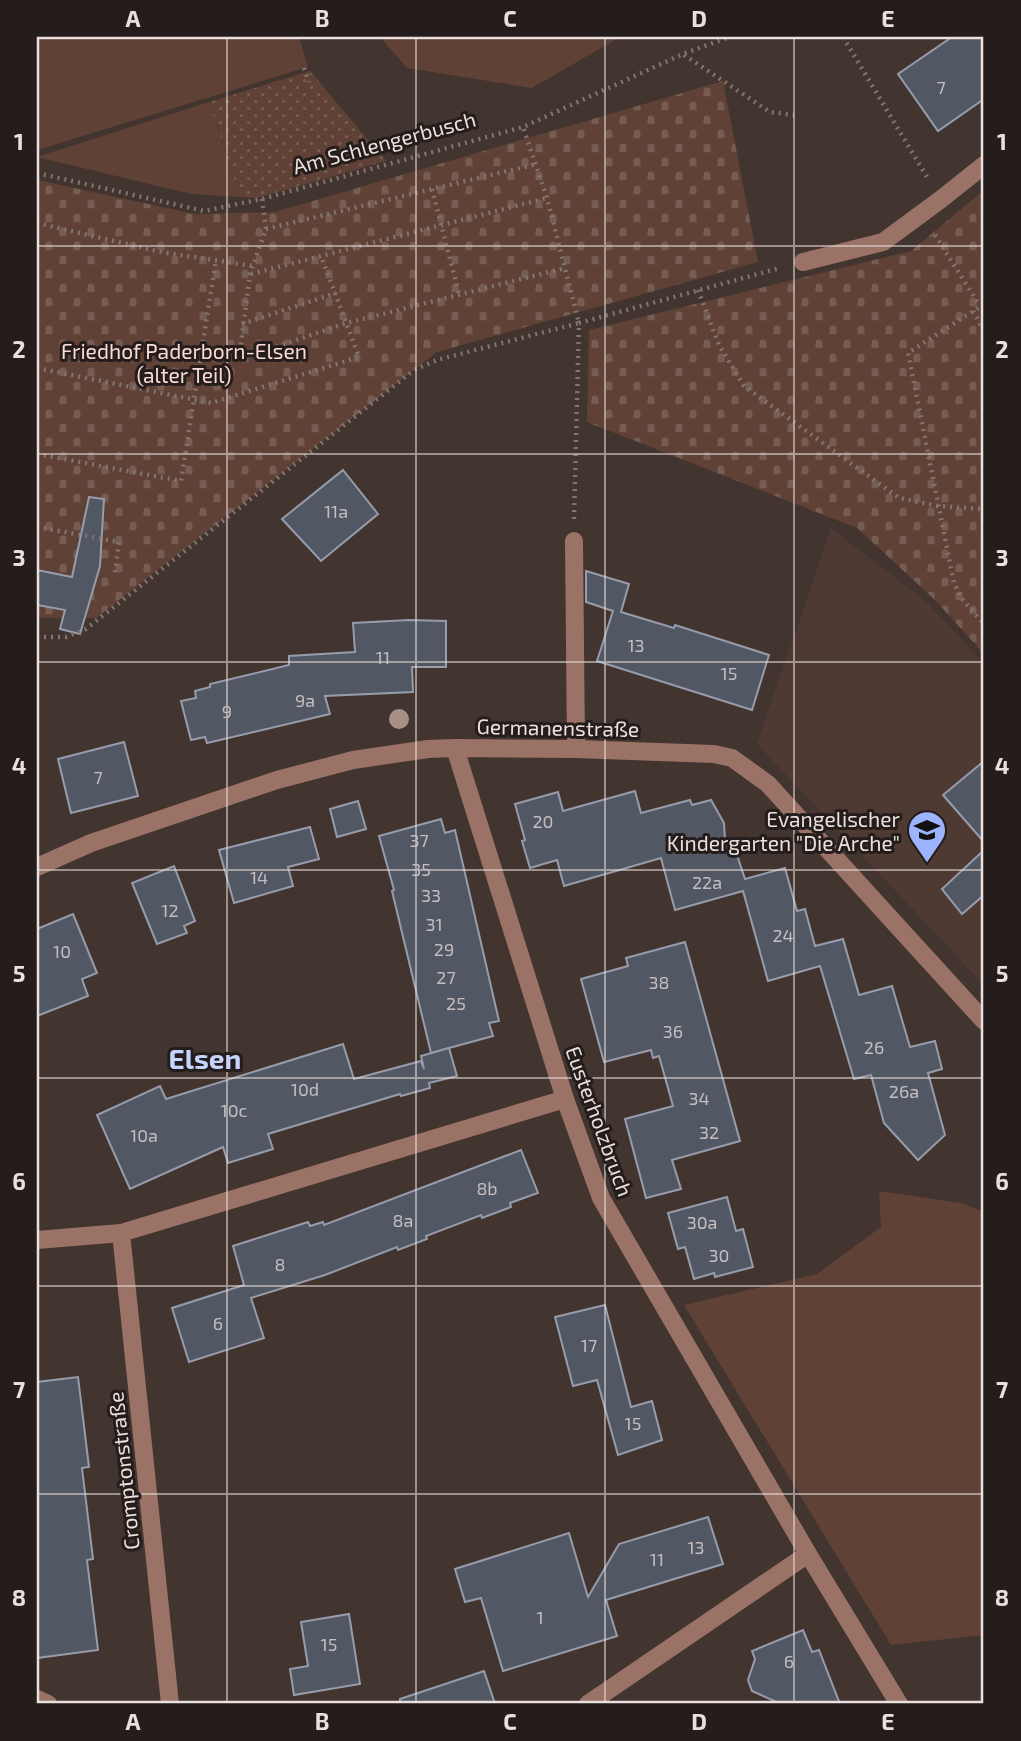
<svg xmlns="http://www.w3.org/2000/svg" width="1021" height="1741" viewBox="0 0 1021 1741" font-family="'Exo 2',sans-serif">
<defs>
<pattern id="cemetery-stones" width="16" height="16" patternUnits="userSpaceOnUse" patternTransform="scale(1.75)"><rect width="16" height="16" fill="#5f4136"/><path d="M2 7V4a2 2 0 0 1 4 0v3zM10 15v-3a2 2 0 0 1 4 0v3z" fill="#765c53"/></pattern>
<pattern id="park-dots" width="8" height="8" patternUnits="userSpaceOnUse" patternTransform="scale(1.75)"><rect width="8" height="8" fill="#5f4136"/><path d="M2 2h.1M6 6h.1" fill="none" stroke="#765c53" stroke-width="1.8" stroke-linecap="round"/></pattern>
</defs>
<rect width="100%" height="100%" fill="#42342f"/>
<!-- built -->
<polygon fill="#4f3a33" points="831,528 929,604 984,664 984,985 757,744"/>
<!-- green -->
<g fill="#5f4136">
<polygon points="37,37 299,37 308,67 37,150"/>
<polygon points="380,37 620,37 532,88 407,68"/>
<polygon points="209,102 240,197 191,194 37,157"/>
<polygon points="879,1191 961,1203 984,1212 984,1635 891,1645 684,1305 817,1274 881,1227"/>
</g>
<!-- cemetery -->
<g fill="url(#cemetery-stones)">
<polygon points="723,81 758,262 437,352 96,618 37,618 37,180 195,214 275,212"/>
<polygon points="984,190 984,654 935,600 857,528 587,422 589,330 911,251"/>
</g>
<!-- park -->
<polygon fill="url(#park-dots)" points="310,71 386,161 257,198 240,197 209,102"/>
<!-- building -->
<g fill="#525764" stroke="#979cab" stroke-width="2">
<polygon points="952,37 984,37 984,99 938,131 898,74"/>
<polygon points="343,470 378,514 321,561 282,519"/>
<polygon points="89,497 104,499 100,566 80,634 60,629 65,610 37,605 37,570 72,577"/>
<polygon points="586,571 629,584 621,612 674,628 675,625 769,655 752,710 597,661 613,611 586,602"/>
<polygon points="409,620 446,621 446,667 412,667 413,692 325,696 330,714 207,743 205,737 191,740 181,701 196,698 195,691 210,687 210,684 289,665 289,656 355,652 353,623"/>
<polygon points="124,742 138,796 71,813 58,759"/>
<polygon points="984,761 984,842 943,795"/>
<polygon points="635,791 641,813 690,800 692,805 711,800 724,823 725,840 738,858 745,879 785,868 797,911 805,909 815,946 843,939 859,995 892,986 910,1047 935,1041 942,1069 928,1073 945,1135 918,1160 884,1123 871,1075 854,1079 820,966 768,981 743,891 675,910 661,858 564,886 557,860 530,868 522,841 525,840 515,804 558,792 563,811"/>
<polygon points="358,801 366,829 337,837 330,809"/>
<polygon points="441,819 445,833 455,830 499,1021 489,1023 493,1036 431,1053 392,891 394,890 379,836"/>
<polygon points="310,827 319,859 288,867 293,886 234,903 219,850"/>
<polygon points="984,850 984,895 962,914 942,889"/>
<polygon points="174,866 195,921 184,926 187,933 157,944 132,883"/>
<polygon points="73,914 97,973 82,979 88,996 37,1016 37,929"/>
<polygon points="685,942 740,1141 672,1160 681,1189 646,1198 625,1119 673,1106 659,1056 653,1058 651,1050 604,1062 581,979 628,966 626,958"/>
<polygon points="343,1044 354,1079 421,1061 424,1069 421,1056 449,1048 457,1076 429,1083 430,1088 401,1096 400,1094 268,1134 273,1149 228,1163 223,1147 130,1189 97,1115 160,1086 166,1099"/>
<polygon points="521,1150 538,1193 510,1203 511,1207 482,1218 481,1215 426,1236 427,1239 398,1250 397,1247 325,1275 251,1298 264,1338 189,1362 172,1308 244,1285 233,1246 308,1222 310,1226 323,1222 324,1225"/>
<polygon points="727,1197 736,1231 743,1229 753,1267 715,1277 714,1273 694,1279 685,1247 678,1249 668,1213"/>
<polygon points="605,1305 631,1407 652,1401 662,1440 618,1455 597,1380 573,1386 555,1317"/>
<polygon points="78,1377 89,1467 82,1468 93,1559 87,1560 98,1650 37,1658 37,1382"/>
<polygon points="708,1517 723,1564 606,1600 617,1636 503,1671 481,1598 465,1602 455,1569 569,1533 588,1597 619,1544"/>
<polygon points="349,1614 360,1684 294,1695 290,1669 308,1666 301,1622"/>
<polygon points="803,1630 812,1652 819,1650 840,1704 781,1704 752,1691 748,1680 755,1659 752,1651"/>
<polygon points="484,1671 495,1704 400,1704 400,1699"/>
</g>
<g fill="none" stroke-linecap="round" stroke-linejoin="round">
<!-- path -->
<g stroke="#827571" stroke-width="4.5" stroke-dasharray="2 5" stroke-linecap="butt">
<polyline points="843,37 927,177"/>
<polyline points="684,55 770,112 794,115"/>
<polyline points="304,68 309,82"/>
<polyline points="37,173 204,211 262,199 523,127 683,54 729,37"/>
<polyline points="432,189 459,294"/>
<polyline points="262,199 266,229 250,274 239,359 347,323 565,268"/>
<polyline points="37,223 161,252 253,266"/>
<polyline points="266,229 537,164"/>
<polyline points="935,235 980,306"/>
<polyline points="251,274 547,198"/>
<polyline points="698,290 719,345 744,386 899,498 938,506 984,509"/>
<polyline points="984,304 908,353 954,583 962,599 984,624"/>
<polyline points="973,311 984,331"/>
<polyline points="242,324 336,293"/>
<polyline points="37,368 211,403 359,357 321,256"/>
<polyline points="37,454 181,481 216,260"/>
<polyline points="574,519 579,323 780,268"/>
<polyline points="37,527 119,542 115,572"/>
<polyline points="37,637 66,637 86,629 414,370 437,360 579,323 547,198 523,127"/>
</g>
<!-- minor -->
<g stroke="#9b7366" stroke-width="18">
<polyline points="803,262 883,242 940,200 984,165"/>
<polyline points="574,541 576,749"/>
<polyline points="455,748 565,1099 601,1198 808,1554 899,1704"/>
<polyline points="37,867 91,843 277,780 353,760 428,749 455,748 576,749 714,754 732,758 768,784 984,1021"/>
<polyline points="121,1233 170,1704"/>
<polyline points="37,1240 121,1233 565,1099"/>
<polyline points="37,1699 48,1704"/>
<polyline points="588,1704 808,1554"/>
</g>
</g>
<!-- trees -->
<circle fill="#a89089" cx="399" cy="719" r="10"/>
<!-- grid -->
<path fill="none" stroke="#eae0dd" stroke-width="2" stroke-opacity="0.55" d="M227,37V1704M416,37V1704M605,37V1704M794,37V1704M37,246H984M37,454H984M37,662H984M37,870H984M37,1078H984M37,1286H984M37,1494H984"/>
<!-- icons -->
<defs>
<symbol id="school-pin" viewBox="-11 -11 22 30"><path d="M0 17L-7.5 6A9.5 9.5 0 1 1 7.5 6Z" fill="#9cb4fd" stroke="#241d1b"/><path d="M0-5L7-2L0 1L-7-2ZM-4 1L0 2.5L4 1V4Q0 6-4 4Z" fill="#111"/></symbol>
</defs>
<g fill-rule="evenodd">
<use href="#school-pin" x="905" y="808" width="44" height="60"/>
</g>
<g text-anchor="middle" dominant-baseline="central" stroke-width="6" stroke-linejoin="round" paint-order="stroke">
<!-- number labels -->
<g font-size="18" fill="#c4bebf">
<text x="941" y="87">7</text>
<text x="336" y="511">11a</text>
<text x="636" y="645">13</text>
<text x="383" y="657">11</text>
<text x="729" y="673">15</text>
<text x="305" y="700">9a</text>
<text x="227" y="711">9</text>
<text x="98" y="777">7</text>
<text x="543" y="821">20</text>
<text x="419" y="840">37</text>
<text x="421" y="869">35</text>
<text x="259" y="877">14</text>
<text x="707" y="882">22a</text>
<text x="431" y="895">33</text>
<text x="170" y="910">12</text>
<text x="434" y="924">31</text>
<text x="783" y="935">24</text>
<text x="444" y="949">29</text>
<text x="62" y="951">10</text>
<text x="446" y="977">27</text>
<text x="659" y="982">38</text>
<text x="456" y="1003">25</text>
<text x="673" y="1031">36</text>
<text x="874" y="1047">26</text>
<text x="305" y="1089">10d</text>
<text x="904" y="1091">26a</text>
<text x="699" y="1098">34</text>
<text x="234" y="1110">10c</text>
<text x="709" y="1132">32</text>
<text x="144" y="1135">10a</text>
<text x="487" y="1188">8b</text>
<text x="403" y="1220">8a</text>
<text x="702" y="1222">30a</text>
<text x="719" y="1255">30</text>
<text x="280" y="1264">8</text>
<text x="218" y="1323">6</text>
<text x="589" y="1345">17</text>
<text x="633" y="1423">15</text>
<text x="696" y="1547">13</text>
<text x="657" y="1559">11</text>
<text x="540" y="1617">1</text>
<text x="329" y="1644">15</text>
<text x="789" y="1661">6</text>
</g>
<!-- street labels -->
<g font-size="21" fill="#eae0dd" stroke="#241d1b">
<text transform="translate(384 142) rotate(-15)">Am Schlengerbusch</text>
<text transform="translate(558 727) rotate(1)">Germanenstraße</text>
<text transform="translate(600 1121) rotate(70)">Eusterholzbruch</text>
<text transform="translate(123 1471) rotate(-96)">Cromptonstraße</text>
</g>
<!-- park labels -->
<g font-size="21" fill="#fbdcd2" stroke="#241d1b">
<text x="184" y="350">Friedhof Paderborn-Elsen<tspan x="184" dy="24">(alter Teil)</tspan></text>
</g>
<!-- poi labels -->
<g font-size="21" fill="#eae0dd" stroke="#241d1b" text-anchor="end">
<text x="900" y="818">Evangelischer<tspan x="900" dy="24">Kindergarten "Die Arche"</tspan></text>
</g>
<!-- district labels -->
<g font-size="28" font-weight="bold" fill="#c6d5ff" stroke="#241d1b">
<text x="205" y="1058">Elsen</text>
</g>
</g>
<!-- border -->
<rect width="1021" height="1741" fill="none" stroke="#241d1b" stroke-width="77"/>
<rect x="38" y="38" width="944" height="1664" fill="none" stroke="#eae0dd" stroke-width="2.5"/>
<g font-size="23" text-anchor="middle" font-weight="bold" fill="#eae0dd">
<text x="133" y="27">A</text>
<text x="322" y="27">B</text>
<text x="510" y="27">C</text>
<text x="699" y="27">D</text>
<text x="888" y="27">E</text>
<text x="19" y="150">1</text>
<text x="1002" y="150">1</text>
<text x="19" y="358">2</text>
<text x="1002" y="358">2</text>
<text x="19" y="566">3</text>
<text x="1002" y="566">3</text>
<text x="19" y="774">4</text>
<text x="1002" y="774">4</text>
<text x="19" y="982">5</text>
<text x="1002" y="982">5</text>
<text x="19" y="1190">6</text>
<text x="1002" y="1190">6</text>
<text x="19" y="1398">7</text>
<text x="1002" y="1398">7</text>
<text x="19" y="1606">8</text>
<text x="1002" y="1606">8</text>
<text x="133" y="1730">A</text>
<text x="322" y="1730">B</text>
<text x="510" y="1730">C</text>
<text x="699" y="1730">D</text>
<text x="888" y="1730">E</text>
</g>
</svg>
